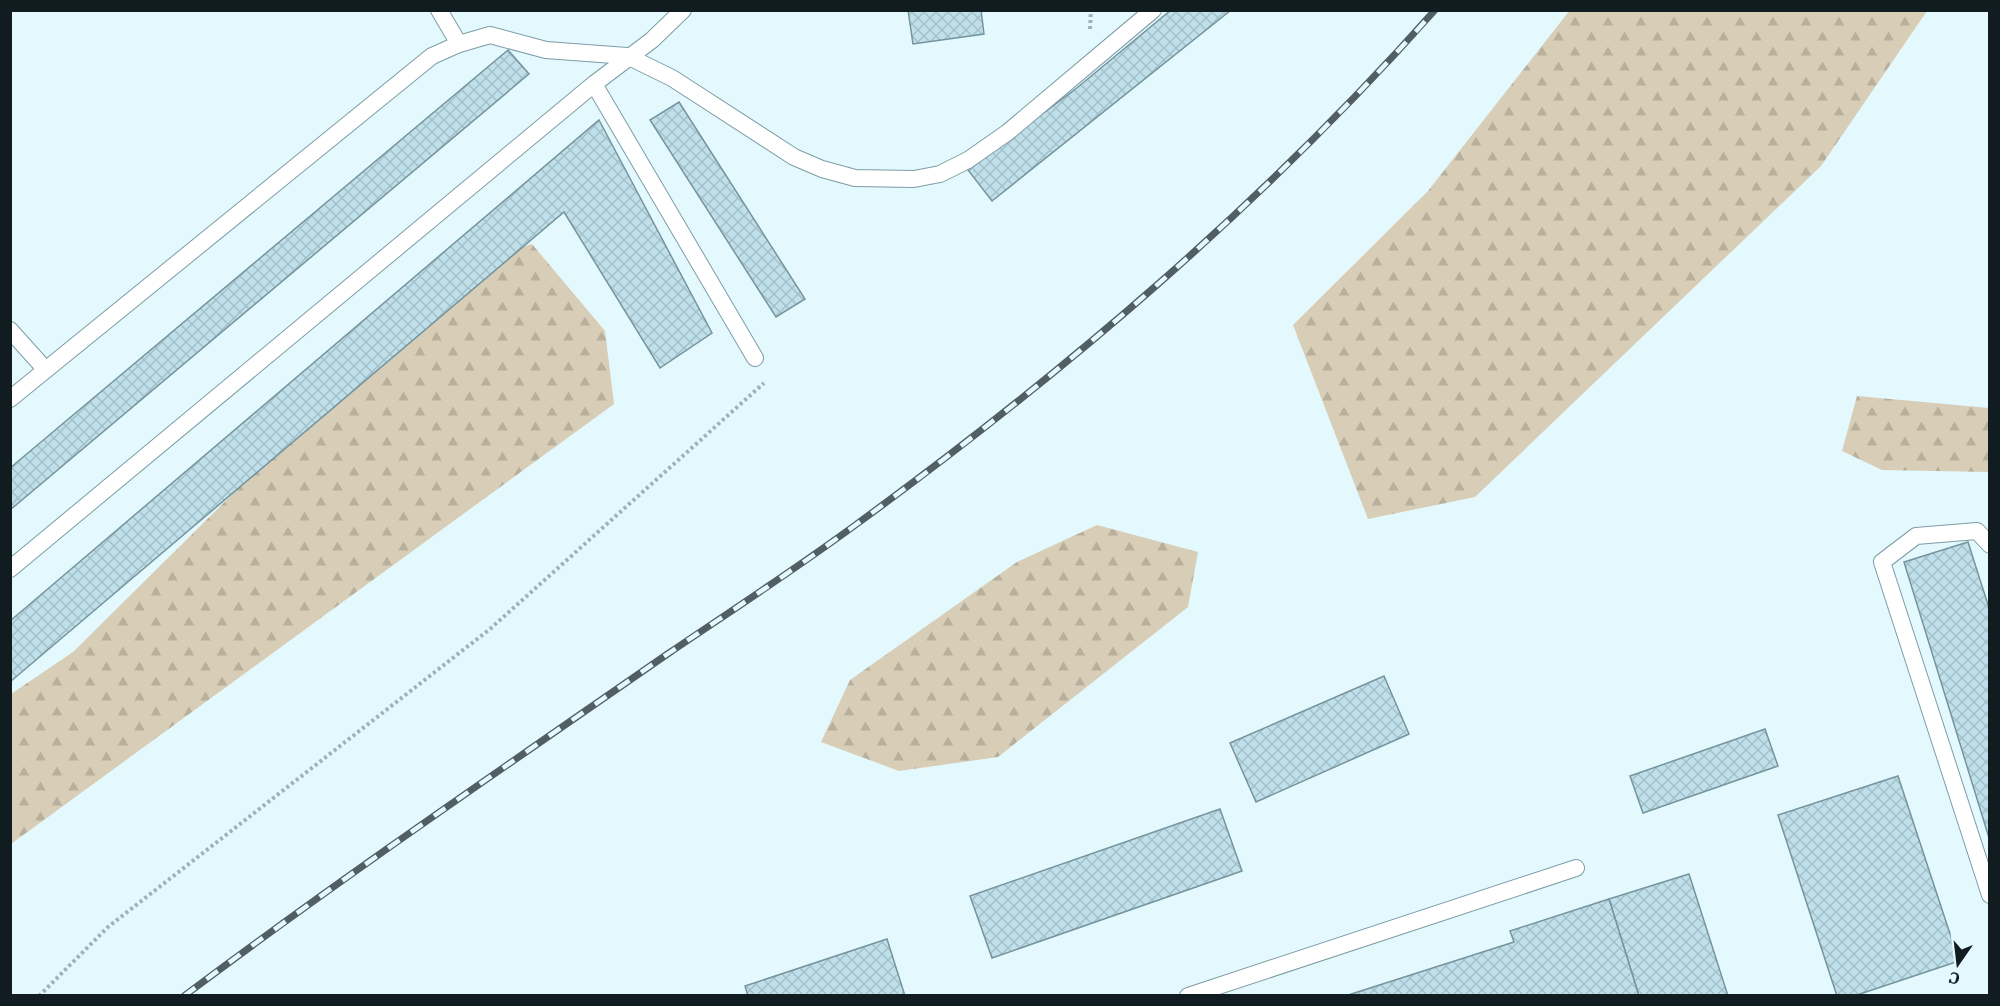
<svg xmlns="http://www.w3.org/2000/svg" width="2000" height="1006" viewBox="0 0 2000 1006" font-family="'IBM Plex Serif',serif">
<defs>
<pattern id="forest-firs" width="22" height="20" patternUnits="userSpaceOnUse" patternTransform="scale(1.5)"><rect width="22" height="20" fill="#d8cdb6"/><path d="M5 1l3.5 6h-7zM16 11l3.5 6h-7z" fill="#b8af9c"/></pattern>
<pattern id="building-cross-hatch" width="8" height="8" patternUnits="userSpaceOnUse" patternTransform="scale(1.5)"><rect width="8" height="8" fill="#bfe0ea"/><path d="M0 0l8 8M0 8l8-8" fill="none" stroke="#a3c0c8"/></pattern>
</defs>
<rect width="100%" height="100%" fill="#e4f9fe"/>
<!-- forest -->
<g fill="url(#forest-firs)">
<polygon points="1570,10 1927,11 1821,166 1475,497 1368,519 1293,325 1428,191"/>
<polygon points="532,244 605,331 614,404 11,844 11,694 73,652 464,265"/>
<polygon points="1857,396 1989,408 1989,472 1882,470 1842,451"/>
<polygon points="1097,525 1198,552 1188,607 998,757 899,771 821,742 850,680 1017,562"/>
</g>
<!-- building -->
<g fill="url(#building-cross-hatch)" stroke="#75949d" stroke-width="1.5">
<polygon points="908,10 981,10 984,34 913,44"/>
<polygon points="1171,10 1231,10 992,201 968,170 1078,87"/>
<polygon points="508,50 529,74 10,510 10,468"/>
<polygon points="679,102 805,299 776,317 650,120"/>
<polygon points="599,120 712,333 660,368 564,212 10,682 10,621"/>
<polygon points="1968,542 1990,611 1990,841 1904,562"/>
<polygon points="1384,676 1409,734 1256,802 1230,743"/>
<polygon points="1765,729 1778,766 1643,813 1630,776"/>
<polygon points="1898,776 1959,961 1854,996 1837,996 1778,815"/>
<polygon points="1220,809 1242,871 992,958 970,896"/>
<polygon points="1689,874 1728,996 1639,996 1609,899"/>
<polygon points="1609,899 1639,996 1345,996 1514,942 1510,931"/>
<polygon points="887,939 905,996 748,996 745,986"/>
</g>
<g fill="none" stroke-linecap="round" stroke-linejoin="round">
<defs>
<g id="lane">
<polyline points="439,10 459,44"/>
<polyline points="594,84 755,358"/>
<polyline points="10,330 45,369"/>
<polyline points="10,399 432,56 459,44 490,35 546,50 627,56 672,78 794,157 822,169 855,178 914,179 940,174 968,160 1008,132 1153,10"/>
<polyline points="1990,545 1977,531 1916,536 1882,562 1990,895"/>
<polyline points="10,569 594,84 652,40 683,10"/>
<polyline points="1188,996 1576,868"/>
</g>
</defs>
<!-- lane casing -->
<use href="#lane" stroke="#7d9da6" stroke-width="18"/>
<!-- path -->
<g stroke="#a0b2b7" stroke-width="4" stroke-dasharray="3 3" stroke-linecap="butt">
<polyline points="1090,29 1091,10"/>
<polyline points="39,996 108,927 490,629 764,383"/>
</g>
<!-- lane -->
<use href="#lane" stroke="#fff" stroke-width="16"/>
<defs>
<path id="rail" d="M184,996C343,877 506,766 669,653C731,611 794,570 854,526C1064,373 1262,205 1435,10"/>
</defs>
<!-- rail casing -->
<use href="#rail" stroke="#515f64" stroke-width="7"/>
<!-- rail -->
<use href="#rail" stroke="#e4f9fe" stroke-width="4.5" stroke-dasharray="14" stroke-linecap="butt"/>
</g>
<!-- border -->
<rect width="2000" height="1006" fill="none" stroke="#101c20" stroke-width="24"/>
<!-- north arrow -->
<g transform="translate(1958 964) rotate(194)" stroke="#e4f9fe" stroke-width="4.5" paint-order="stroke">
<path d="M0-4.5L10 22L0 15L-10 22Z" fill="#101c20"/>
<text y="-9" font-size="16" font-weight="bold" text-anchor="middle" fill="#101c20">С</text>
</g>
</svg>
